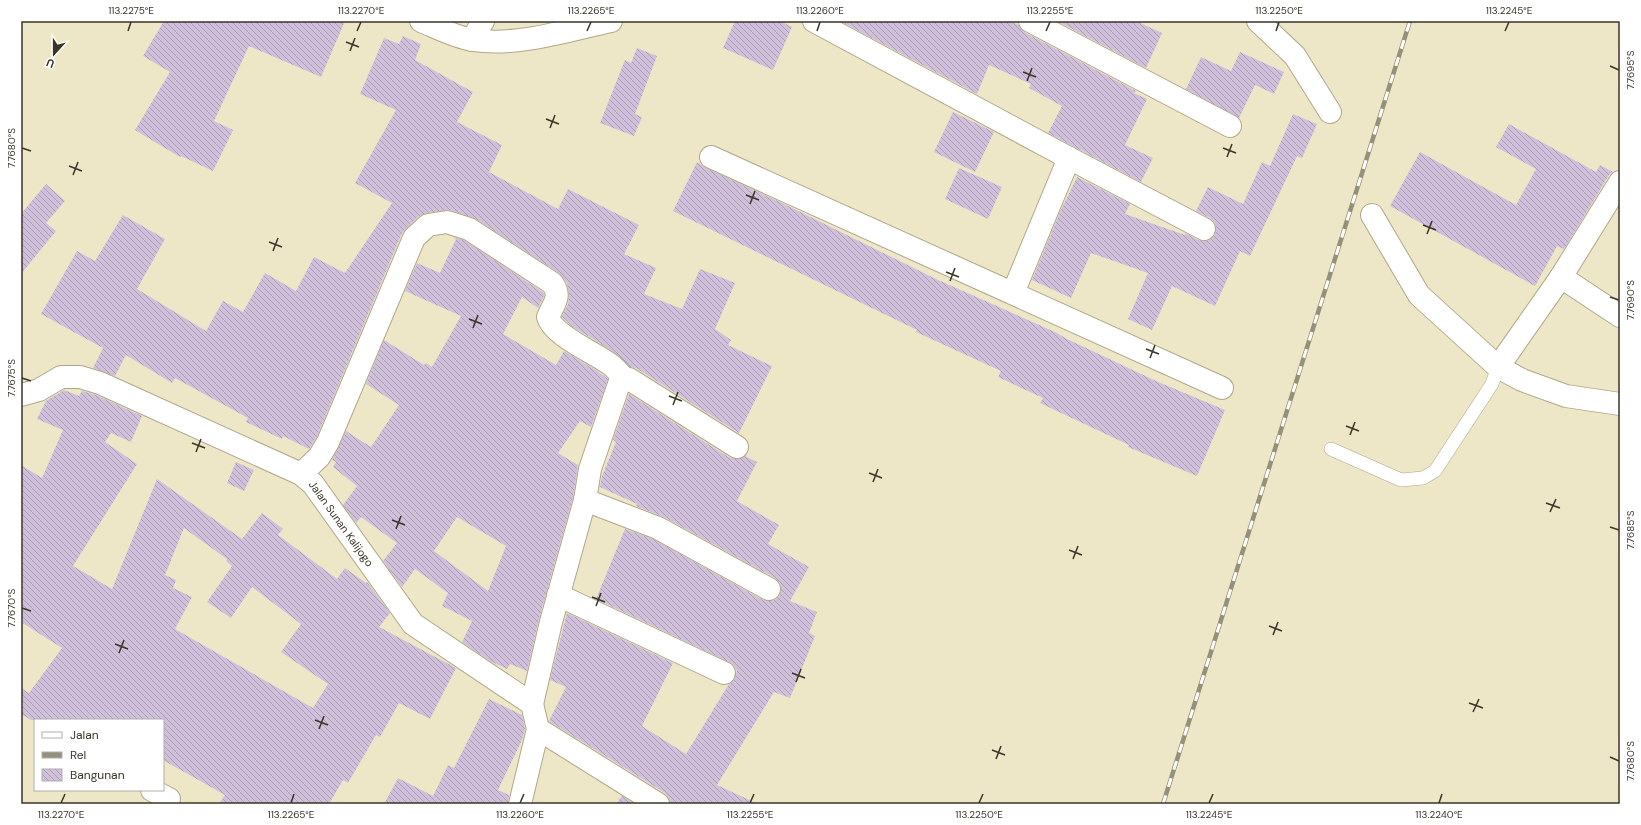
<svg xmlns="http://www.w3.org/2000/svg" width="1641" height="825" viewBox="0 0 1641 825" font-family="'DM Sans',sans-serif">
<defs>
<pattern id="building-back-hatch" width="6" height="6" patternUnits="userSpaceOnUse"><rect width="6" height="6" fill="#d1c0dc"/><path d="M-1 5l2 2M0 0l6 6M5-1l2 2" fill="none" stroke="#ab9db2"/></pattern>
</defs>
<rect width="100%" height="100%" fill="#eee7c7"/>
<!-- building -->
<g fill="url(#building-back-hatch)" fill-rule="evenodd">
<polygon points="164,21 345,21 321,77 249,46 214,121 233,130 213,171 181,156 180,157 135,130 170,72 143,56"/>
<polygon points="735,21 780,21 792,27 773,70 723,48"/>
<polygon points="840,21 1009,21 1019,25 1024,32 1136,91 1134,93 1147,99 1125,145 1153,158 1141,182 1048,133 1062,106 1029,88 1031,84 989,65 977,94"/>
<polygon points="1057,21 1136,21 1162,33 1146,68"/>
<polygon points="403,36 421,44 415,60 473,92 457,122 502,145 489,172 558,209 568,189 639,225 624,254 656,268 644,294 682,309 700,269 735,283 715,329 731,340 728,345 772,366 739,433 636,368 630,367 611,350 573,327 562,317 568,304 569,295 567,283 559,273 476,219 450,210 426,213 419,216 402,233 317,436 309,449 283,436 282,439 246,422 248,418 175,378 172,383 126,355 115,376 93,368 103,348 41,314 77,251 95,261 123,215 165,239 137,289 206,331 223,301 243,312 265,273 296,291 314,257 345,273 392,203 355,183 396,110 360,94 384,38 399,44"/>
<polygon points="637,48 657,56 635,114 642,117 634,136 600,123 625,60 631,63"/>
<polygon points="1240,52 1284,72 1274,94 1255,85 1239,118 1186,89 1201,57 1231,71"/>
<polygon points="953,112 994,132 975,172 934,152"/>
<polygon points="1293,114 1317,124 1302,158 1297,156 1250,256 1240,251 1215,306 1172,286 1152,330 1128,319 1148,273 1091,253 1071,298 1032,280 1061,210 1077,177 1130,204 1125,214 1185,235 1185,233 1198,240 1205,241 1210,240 1215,235 1216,229 1215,223 1210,218 1196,211 1208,187 1243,204 1262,162 1270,166"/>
<polygon points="1509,124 1596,172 1600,165 1613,172 1609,175 1564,249 1557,246 1535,286 1390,206 1420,152 1516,205 1536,169 1496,147"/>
<polygon points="697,162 706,168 780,202 936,279 1055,332 1067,339 1156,381 1225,410 1197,476 1128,447 1129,445 1040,403 1043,398 998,377 1001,371 916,332 917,330 673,211"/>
<polygon points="959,168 1002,187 988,219 945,199"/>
<polygon points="46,184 65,201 46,223 56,231 21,274 21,214"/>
<path d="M453,237L464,240L544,293V296L538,308L522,297L503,334L556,365L564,351L597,371L608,379L591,427L580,421L558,453L578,465L573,497L539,619L527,671L510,664L507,669L490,661L462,642L472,621L442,606L448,593L415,569L402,587L383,561L397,543L361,517L356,523L343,505L357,486L333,467L336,462L332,460L346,431L371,447L399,405L366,384L384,340L424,365L426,363L432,367L461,316L405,291L417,263L440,273L456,239ZM457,517L506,546L488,591L434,551Z"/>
<path d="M64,390L79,396L82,391L96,395L142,416L131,442L111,433L105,442L137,464L73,566L112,589L157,479L242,539L262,513L283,529L278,535L337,579L345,568L366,583L367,582L390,613L379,627L456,668L430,719L399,703L380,737L376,735L348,783L343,780L329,804H219L225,795L163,760V720H31L21,714V688L29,693L62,648L21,622V465L42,478L63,430L37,419L46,401ZM184,528L227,559L226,561L232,566L207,602L231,618L252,587L301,624L281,652L328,684L313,708L175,629L192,597L173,588L176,580L165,575Z"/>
<polygon points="629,394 730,458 737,459 745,456 757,462 737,501 779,525 768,544 809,567 790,601 817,612 809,633 815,636 790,698 774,692 717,785 758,804 670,804 669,798 665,793 549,721 566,687 550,680 567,613 673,663 642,726 686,754 729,684 735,678 737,671 734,666 729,662 596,599 625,529 653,539 763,600 770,601 775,600 780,595 781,589 780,583 775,578 664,517 636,506 637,504 600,487 602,476 616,442 613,440"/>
<polygon points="236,462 254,470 244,491 227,483"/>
<polygon points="489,699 522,715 525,729 522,740 498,790 509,795 508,804 384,804 398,778 433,796 448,765 454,768"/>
<polygon points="622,796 634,804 616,804"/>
</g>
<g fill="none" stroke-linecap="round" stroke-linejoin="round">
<defs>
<polyline id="lane" points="1331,449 1401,480 1423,478 1435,471 1492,384 1498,367"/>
<g id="street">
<path d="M421,21C438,28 455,37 473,40C516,47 569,30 611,21"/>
<polyline points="814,21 1069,158 1013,293"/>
<polyline points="1030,21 1230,126"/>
<polyline points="1258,21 1295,56 1330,112"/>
<polyline points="472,40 483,21"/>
<polyline points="711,157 1222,388"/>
<polyline points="1069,158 1204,229"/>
<polyline points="1372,215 1419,295 1498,367 1522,380 1566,396 1620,404"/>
<polyline points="1561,277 1620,316"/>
<polyline points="1498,367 1561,277 1620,182"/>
<path id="s1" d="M21,395L39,390L61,377H80L100,383L301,474L313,484L413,624L532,704L538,729L520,804"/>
<path d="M301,474L319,457L328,442L414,238L428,225L447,222L469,229L552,283C562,296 554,303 548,317C553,336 596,353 611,365C616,369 620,374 624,378"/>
<polyline points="585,500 658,528 769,589"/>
<polyline points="558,595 724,673"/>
<polyline points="532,704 551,622 585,500 590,469 620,381 624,378 629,379 737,447"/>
<polyline points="538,729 658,804"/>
<polyline points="152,790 169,799 165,804"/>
</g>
</defs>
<!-- lane casing -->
<use href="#lane" stroke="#aea789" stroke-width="14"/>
<!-- street casing -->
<use href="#street" stroke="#aea789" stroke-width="24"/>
<!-- lane -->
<use href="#lane" stroke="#fff" stroke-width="13"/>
<!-- street -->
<use href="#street" stroke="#fff" stroke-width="22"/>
<defs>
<polyline id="rail" points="1163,804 1410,21"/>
</defs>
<!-- rail casing -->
<use href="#rail" stroke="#959079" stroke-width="4.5"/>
<!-- rail -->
<use href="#rail" stroke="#fff" stroke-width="3" stroke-dasharray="9" stroke-linecap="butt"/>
</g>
<!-- ticks -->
<path fill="none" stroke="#383528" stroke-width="1.5" d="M128,31L131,22M357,31L361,22M587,31L591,22M817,31L820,22M1046,31L1050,22M1276,31L1279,22M1505,31L1509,22M346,42L359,47M350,51L355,38M1610,66L1619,70M1023,72L1036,77M1027,81L1032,68M546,119L559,124M550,128L555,115M22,148L31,151M1223,148L1236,153M1227,157L1232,144M69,166L82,171M73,175L78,162M746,195L759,200M750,204L755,191M1423,225L1436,230M1427,234L1432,221M269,242L282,247M273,251L278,238M946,272L959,277M950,281L955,268M1610,297L1619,300M469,319L482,324M473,328L478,315M1146,349L1159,354M1150,358L1155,345M22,378L31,381M669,396L682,401M673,405L678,392M1346,426L1359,431M1350,435L1355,422M192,443L205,448M196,452L201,439M869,473L882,478M873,482L878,469M1546,503L1560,508M1550,512L1556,499M392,520L405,525M1610,527L1619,530M396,529L401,516M1069,550L1082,555M1073,559L1078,546M592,597L605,602M596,606L601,593M22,608L31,611M1269,626L1282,631M1273,635L1278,622M115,644L128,649M119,653L124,640M792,673L805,678M796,682L801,669M1469,703L1483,708M1473,712L1479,699M315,720L328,725M319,729L324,716M992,750L1005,755M1610,757L1619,761M996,759L1001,746M61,803L65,794M291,803L294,794M520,803L524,794M750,803L754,794M979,803L983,794M1209,803L1213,794M1439,803L1442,794"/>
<g text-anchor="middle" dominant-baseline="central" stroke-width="3" stroke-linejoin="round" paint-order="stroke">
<!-- street labels -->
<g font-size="11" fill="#383528" stroke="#fff">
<text stroke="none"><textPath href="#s1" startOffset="369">Jalan Sunan Kalijogo</textPath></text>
</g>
</g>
<!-- border -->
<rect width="1641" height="825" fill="none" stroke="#ffffff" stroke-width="44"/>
<!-- legend -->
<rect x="34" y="719" width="130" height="72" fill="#ffffff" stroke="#afaea9"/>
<rect x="42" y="732" width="20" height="6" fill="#ffffff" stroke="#afaea9"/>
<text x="70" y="739" font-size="12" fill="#383528">Jalan</text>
<rect x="42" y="752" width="20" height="6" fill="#959079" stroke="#afaea9"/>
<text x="70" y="759" font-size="12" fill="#383528">Rel</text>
<rect x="42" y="769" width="20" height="12" fill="url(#building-back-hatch)" stroke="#afaea9"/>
<text x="70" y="779" font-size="12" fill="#383528">Bangunan</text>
<!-- north arrow -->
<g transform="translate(54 54) rotate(201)" stroke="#ffffff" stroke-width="3" paint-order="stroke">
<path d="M0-3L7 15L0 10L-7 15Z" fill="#383528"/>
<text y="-6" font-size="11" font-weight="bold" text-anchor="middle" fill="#383528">U</text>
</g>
<rect x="22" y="22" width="1597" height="781" fill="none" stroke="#383528" stroke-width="1.5"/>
<g font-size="10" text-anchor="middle" fill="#383528">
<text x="131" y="14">113.2275°E</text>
<text x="361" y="14">113.2270°E</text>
<text x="591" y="14">113.2265°E</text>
<text x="820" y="14">113.2260°E</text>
<text x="1050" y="14">113.2255°E</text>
<text x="1279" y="14">113.2250°E</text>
<text x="1509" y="14">113.2245°E</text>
<text transform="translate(1630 70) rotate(-90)" y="4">7.7695°S</text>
<text transform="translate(11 148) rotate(-90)" y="4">7.7680°S</text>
<text transform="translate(1630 300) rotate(-90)" y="4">7.7690°S</text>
<text transform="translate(11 378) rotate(-90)" y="4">7.7675°S</text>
<text transform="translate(1630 530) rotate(-90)" y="4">7.7685°S</text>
<text transform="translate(11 608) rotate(-90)" y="4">7.7670°S</text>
<text transform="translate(1630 761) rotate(-90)" y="4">7.7680°S</text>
<text x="61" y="818">113.2270°E</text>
<text x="291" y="818">113.2265°E</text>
<text x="520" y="818">113.2260°E</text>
<text x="750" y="818">113.2255°E</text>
<text x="979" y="818">113.2250°E</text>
<text x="1209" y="818">113.2245°E</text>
<text x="1439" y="818">113.2240°E</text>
</g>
</svg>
